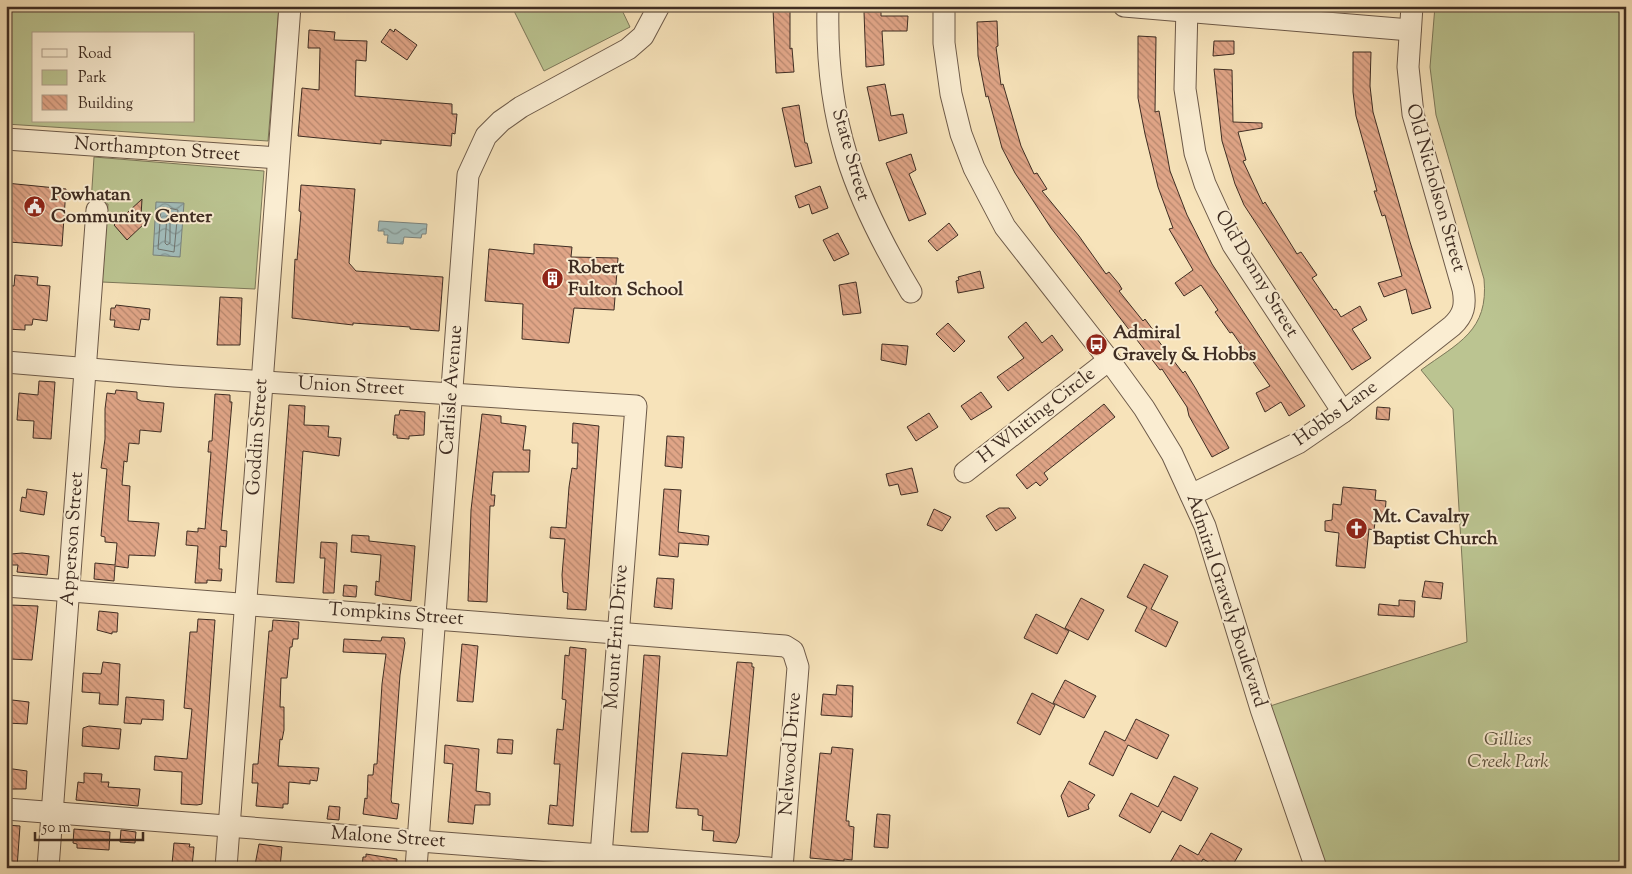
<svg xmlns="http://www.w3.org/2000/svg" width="1632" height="874" viewBox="0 0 1632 874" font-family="'Sorts Mill Goudy',serif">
<defs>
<pattern id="water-waves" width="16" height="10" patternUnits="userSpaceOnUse" patternTransform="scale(1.25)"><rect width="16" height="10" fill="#a1bcba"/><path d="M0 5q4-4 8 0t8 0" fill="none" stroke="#859997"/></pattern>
<pattern id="building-back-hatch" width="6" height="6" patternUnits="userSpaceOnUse" patternTransform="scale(1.25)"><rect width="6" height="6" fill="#e0a587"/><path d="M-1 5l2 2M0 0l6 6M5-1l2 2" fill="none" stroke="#b7876e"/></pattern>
</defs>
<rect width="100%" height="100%" fill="#f7e3ba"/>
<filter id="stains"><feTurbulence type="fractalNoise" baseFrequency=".004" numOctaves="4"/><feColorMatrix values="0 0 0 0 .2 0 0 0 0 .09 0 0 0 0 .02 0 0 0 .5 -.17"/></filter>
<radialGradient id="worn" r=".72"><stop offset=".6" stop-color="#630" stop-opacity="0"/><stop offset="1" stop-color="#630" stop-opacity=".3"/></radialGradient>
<!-- green -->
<g fill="#bbc491" stroke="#7d785a" fill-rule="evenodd">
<path d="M6,6H279L268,141L6,124ZM34,34H194V121H34Z"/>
<polygon points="520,6 620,6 630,27 544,71 513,9"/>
<path d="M1435,6H1626V868H1316L1261,709L1467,642L1453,409L1421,370C1458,343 1489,331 1484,279L1436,115L1430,67Z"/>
<polygon points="94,157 264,171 255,289 102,282 108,204 91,203"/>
</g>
<!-- water -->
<g fill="url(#water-waves)" stroke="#7a837e">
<polygon points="156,202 184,203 180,257 153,255"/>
<polygon points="379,221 427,224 426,234 422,234 421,238 404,237 403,244 387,243 388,235 384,235 384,231 378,231"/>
</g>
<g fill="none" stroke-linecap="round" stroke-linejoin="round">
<!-- shore -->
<g stroke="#70746e" stroke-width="1">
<polygon points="163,207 178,210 174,252 158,249 161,209"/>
<polygon points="170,214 170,243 167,245 165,243 167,216"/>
</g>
</g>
<!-- building -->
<g fill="url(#building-back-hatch)" stroke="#3f2d23">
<polygon points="773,9 790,9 790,49 792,48 794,72 776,73"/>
<polygon points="864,12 881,12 881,16 908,16 907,31 882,31 884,65 866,67"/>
<polygon points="997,21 998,46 996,47 1001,85 1003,84 1021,146 1034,174 1037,173 1047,189 1042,191 1079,236 1106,274 1109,272 1119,284 1122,289 1119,291 1143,321 1145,319 1159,338 1157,339 1183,373 1185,371 1196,389 1229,448 1212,457 1189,416 1187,407 1162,369 1160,370 1051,228 1015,173 1002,148 988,96 986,97 978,56 977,22"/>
<polygon points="390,29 394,32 395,29 417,45 407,60 381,42"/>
<polygon points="309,30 335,32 334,40 367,41 366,61 356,60 355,96 452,104 452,114 457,114 455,134 452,133 451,146 381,140 381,144 298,136 302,88 319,90 320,48 308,48"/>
<polygon points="1138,36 1156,37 1155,112 1159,111 1170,171 1187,215 1212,264 1305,406 1289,416 1281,402 1265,412 1256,393 1270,386 1232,332 1230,333 1215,312 1218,310 1201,285 1184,296 1175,283 1193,270 1169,229 1173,228 1158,187 1145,134 1138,98"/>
<polygon points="1214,41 1234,41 1234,54 1213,56"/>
<polygon points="1353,52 1371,52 1370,86 1373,112 1410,242 1431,308 1412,314 1406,289 1384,297 1378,283 1402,276 1385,215 1382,216 1374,191 1377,191 1356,116 1353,92"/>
<polygon points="1214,69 1232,70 1233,122 1262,123 1262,128 1238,132 1246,160 1243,161 1263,204 1265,202 1297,254 1301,252 1317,275 1312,278 1334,310 1336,309 1341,317 1360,306 1367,320 1352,329 1371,358 1352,370 1244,205 1235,184 1222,141"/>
<polygon points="885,84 891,116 903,114 907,133 879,141 867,87"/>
<polygon points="799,105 805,143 807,143 812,163 795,167 782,108"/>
<polygon points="911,154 916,170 909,174 926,214 909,221 886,163"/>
<polygon points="6,183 66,189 62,246 9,242 10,223 6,223"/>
<polygon points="301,185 355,189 349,263 356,271 443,277 439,331 410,329 410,327 353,323 353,325 292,318 295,259 297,260 301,212 299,211"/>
<polygon points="820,186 828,208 812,214 809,204 799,208 795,196"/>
<polygon points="142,199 141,216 146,222 127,240 114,225"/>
<polygon points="949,223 958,235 937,251 928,241"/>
<polygon points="838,233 849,254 834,261 823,240"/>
<polygon points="534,244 572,247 571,257 618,258 614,310 574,308 569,343 522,339 523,304 485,301 489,249 534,254"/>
<polygon points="980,271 984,288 958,293 956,281 959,280 958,277"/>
<polygon points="15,275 38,277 37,285 50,286 47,321 33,319 32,325 25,325 25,330 6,329 6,285 14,286"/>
<polygon points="856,282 861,313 843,315 839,285"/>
<polygon points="220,297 242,298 240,345 217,345"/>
<polygon points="116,305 150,309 149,320 141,319 139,330 114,327 115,320 110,320 111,308 115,308"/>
<polygon points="1026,322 1042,343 1052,335 1063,350 1008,391 997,377 1024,358 1008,337"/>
<polygon points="948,323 965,341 954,352 936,334"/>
<polygon points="882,344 908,346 906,365 881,360"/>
<polygon points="39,381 55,382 51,439 33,438 34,421 17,420 19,393 38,395"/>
<polygon points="116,390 137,392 137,399 141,401 164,403 161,432 140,430 139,444 129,443 127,462 124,461 122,485 130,486 128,521 159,523 155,556 129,555 128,568 115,566 114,581 94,579 95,563 115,565 117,543 105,542 105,537 101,536 107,469 101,468 105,439 105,409 107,393 115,394"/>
<polygon points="981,392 992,407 971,420 961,406"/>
<polygon points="215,394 230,395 230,402 232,402 221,530 227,531 226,547 220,546 219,569 222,569 221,581 207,580 207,583 195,583 198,546 186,545 187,531 198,532 198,528 205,529 211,452 208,452 209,441 212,441"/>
<polygon points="1104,404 1115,417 1044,473 1048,479 1040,486 1036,482 1027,489 1016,475"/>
<polygon points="289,405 305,406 304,425 329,426 328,437 341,438 339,456 303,451 294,583 276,582"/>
<polygon points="1377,407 1390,408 1389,420 1376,419"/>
<polygon points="400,410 425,412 424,435 409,436 409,439 397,438 397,435 393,435 395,415 399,415"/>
<polygon points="929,413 938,427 916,441 907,427"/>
<polygon points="482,414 501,416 501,423 526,426 523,450 530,450 529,472 493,472 491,495 495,495 494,506 490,506 487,602 468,601 471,510"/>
<polygon points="573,423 599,426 586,610 567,609 568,593 563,592 562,575 565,539 550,538 551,527 566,528 569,487 572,468 577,469 578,443 572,443"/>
<polygon points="667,436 684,437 682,468 665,466"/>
<polygon points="912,468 918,492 901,495 898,484 889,486 886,474"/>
<polygon points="1343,487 1376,490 1375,500 1386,501 1385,514 1376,515 1374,530 1369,529 1365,568 1336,566 1339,533 1325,531 1325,521 1332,520 1333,504 1341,505"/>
<polygon points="27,489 47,492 44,515 20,511 22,497 26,498"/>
<polygon points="664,489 681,490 678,532 709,536 708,545 679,543 678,557 659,555"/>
<polygon points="999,508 1009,508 1016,518 996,531 986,516"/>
<polygon points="934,509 951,517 942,531 927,525"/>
<polygon points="352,535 369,536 369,541 415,546 411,601 375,595 376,581 379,582 381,555 351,552"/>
<polygon points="321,542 337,543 334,593 323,593 325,558 320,558"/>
<polygon points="22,553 49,556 47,575 17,572 18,565 12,565 11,554"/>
<polygon points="1144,564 1168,576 1151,609 1178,622 1166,647 1135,631 1147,607 1127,597"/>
<polygon points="657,578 674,579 672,609 654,607"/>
<polygon points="1425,581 1443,583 1441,599 1422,597"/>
<polygon points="344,585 357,586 356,597 343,596"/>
<polygon points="1081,598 1104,610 1088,640 1065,628"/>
<polygon points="1399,600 1415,601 1414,617 1378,615 1379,604 1399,606"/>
<polygon points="10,605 38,606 32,660 10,659 11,642 7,642"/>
<polygon points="99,611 118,613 117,632 112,632 112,634 97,630"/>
<polygon points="1036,614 1069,631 1057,654 1024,638"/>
<polygon points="198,619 215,620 202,804 197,805 181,804 182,772 154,770 155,756 187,759 192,709 184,708 190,632 197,632"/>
<polygon points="273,620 299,622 298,639 293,639 292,647 290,647 287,678 281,678 280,707 284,707 284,730 282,740 280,739 278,766 319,768 317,781 310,780 310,784 289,782 288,804 283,804 283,808 256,806 258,783 252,783 253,764 258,764 269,631 272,631"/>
<polygon points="382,637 404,638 405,643 400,675 391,800 392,803 399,804 397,819 363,814 365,798 367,799 368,775 373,775 374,764 377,764 382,684 386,654 343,652 344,639 381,641"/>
<polygon points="462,644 478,646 473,702 457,701"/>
<polygon points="570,647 586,649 573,826 548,824 550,805 557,806 560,764 554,764 557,729 563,730 566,700 562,699 565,655 569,656"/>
<polygon points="644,655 660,656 648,832 631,832"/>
<polygon points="103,662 120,664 118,705 99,704 100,693 82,692 83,673 101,674"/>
<polygon points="737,662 752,663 752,667 754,667 739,836 736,843 713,841 714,831 702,830 703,816 698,815 698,809 676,808 682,753 727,756"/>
<polygon points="1065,680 1096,696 1084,718 1053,703"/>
<polygon points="837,685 853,686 852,717 821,715 823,694 836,695"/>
<polygon points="1032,693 1055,705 1040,735 1017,723"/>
<polygon points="126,697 164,700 163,720 142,719 141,724 124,723"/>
<polygon points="12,700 29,702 27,724 6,723 6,702 12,703"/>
<polygon points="1136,719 1169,735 1157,759 1128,745 1113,776 1089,764 1105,731 1125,741"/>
<polygon points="89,726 121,729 119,749 82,746 83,728"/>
<polygon points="498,739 513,740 512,754 497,753"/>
<polygon points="445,745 479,749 476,791 490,793 490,805 475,805 473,824 448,822 453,764 444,763"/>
<polygon points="832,747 853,749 846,821 849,821 849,826 854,827 852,860 844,859 844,861 810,858 820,753 831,754"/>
<polygon points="6,768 27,771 26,789 6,789"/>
<polygon points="84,773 102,774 101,782 109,782 108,787 140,789 138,806 76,800 78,782 84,783"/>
<polygon points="1174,776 1198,788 1181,821 1162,811 1150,833 1119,816 1131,793 1158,807"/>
<polygon points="1069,781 1095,795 1088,805 1089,809 1068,817 1061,796"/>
<polygon points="329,806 340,807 339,820 327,819"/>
<polygon points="877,814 890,815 888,848 874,847"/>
<polygon points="6,825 20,826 17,868 6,868"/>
<polygon points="74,829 110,832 109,850 77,848 77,844 73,843"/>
<polygon points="121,830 136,832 135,843 120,842"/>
<polygon points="1211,833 1242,849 1231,868 1219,868 1203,859 1198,868 1167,868 1180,845 1198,855"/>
<polygon points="174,843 190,844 189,847 194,847 192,866 172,864"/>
<polygon points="259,844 282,847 280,867 255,865"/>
<polygon points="366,854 397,859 396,868 362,868 363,857 366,857"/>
</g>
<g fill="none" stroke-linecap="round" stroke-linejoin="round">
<defs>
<g id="minor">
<path d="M828,6C825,121 853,195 911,292"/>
<polyline points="944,6 944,43 951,94 961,134 974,168 1005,227 1109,360 1144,408 1172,454 1205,526 1261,709 1316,868"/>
<polyline points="1124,6 1410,30"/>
<polyline points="1187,6 1185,89 1195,153 1205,184 1233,245 1343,412"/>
<polyline points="6,139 278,158"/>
<polyline points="6,362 174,376 636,406 600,868"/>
<polyline points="965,472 1109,360"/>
<path d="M1191,495L1298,443L1343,412L1452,326C1464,315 1466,305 1463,289L1413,114L1408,67L1412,6"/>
<polyline points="6,586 785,646 793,651 798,667 782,868"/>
<polyline points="6,809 769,868"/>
<polyline points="48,868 97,210"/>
<polyline points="226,868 290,6"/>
<polyline points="416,868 468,175 486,136 501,121 521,107 628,49 643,36 659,6"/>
</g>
</defs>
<!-- minor casing -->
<use href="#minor" stroke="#6d5a49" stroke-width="23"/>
<!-- minor -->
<use href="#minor" stroke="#faedd2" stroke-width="21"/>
</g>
<!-- icons -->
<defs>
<symbol id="civic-disc" viewBox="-11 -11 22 22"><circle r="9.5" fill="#8f2418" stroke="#faedd2"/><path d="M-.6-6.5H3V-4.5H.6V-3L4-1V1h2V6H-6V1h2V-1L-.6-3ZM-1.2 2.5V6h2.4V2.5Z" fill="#fff"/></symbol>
<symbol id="building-disc" viewBox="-11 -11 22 22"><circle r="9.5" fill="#8f2418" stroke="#faedd2"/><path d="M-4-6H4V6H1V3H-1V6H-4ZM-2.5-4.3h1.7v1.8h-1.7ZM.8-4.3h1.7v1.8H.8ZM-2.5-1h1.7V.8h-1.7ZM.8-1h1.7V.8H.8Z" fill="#fff"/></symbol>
<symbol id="bus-disc" viewBox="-11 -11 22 22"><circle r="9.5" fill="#8f2418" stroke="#faedd2"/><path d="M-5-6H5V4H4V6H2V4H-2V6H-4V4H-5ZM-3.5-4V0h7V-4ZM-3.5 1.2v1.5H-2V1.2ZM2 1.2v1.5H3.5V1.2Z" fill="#fff"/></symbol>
<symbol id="church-disc" viewBox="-11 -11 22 22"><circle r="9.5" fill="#8f2418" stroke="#faedd2"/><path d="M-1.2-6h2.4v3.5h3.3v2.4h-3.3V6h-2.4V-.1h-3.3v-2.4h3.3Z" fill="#fff"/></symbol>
</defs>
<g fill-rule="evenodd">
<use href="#civic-disc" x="22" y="194" width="25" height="25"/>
<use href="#building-disc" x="540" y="266" width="25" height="25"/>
<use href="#bus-disc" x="1084" y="332" width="25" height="25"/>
<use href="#church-disc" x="1344" y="516" width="25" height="25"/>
</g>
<g text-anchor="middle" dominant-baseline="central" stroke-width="4" stroke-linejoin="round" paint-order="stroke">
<!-- street labels -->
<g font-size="19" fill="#3f2d23" stroke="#faedd2">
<text transform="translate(157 150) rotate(4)">Northampton Street</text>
<text transform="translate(850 155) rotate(74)">State Street</text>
<text transform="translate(1435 188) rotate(74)">Old Nicholson Street</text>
<text transform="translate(1256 274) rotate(59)">Old Denny Street</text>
<text transform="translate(351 387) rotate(3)">Union Street</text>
<text transform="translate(452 390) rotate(-86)">Carlisle Avenue</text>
<text transform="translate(1336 414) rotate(-36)">Hobbs Lane</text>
<text transform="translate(1037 416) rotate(-38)">H Whiting Circle</text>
<text transform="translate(258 437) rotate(-86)">Goddin Street</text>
<text transform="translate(73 539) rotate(-86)">Apperson Street</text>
<text transform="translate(1226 601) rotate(72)">Admiral Gravely Boulevard</text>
<text transform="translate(396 615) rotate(4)">Tompkins Street</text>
<text transform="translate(617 637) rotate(-86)">Mount Erin Drive</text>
<text transform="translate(791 754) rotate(-86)">Nelwood Drive</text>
<text transform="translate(388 838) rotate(4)">Malone Street</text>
</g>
<!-- poi labels -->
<g font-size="19" font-weight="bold" fill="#3f2d23" stroke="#faedd2" text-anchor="start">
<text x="51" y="195">Powhatan<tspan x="51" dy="22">Community Center</tspan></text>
<text x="568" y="268">Robert<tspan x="568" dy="22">Fulton School</tspan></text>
<text x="1113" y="333">Admiral<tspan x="1113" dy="22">Gravely &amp; Hobbs</tspan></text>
<text x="1373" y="517">Mt. Cavalry<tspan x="1373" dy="22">Baptist Church</tspan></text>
</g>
<!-- park labels -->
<g font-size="19" font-style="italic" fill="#5e533e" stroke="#faedd2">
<text x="1508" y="740">Gillies<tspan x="1508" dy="22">Creek Park</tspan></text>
</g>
</g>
<!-- margin -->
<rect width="1632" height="874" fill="none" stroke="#f7e3ba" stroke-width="25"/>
<rect x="8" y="8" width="1617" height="859" fill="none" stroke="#3f2d23" stroke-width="2.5"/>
<rect x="12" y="12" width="1607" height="849" fill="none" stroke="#3f2d23"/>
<!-- legend -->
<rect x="32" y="32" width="162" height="90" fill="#faedd2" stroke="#afa08c"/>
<rect x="42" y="49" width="25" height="8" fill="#faedd2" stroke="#afa08c"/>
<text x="78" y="58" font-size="15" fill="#3f2d23">Road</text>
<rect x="42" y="70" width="25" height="15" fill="#bbc491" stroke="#afa08c"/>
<text x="78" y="82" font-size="15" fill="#3f2d23">Park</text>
<rect x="42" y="95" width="25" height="15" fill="url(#building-back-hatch)" stroke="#afa08c"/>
<text x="78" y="108" font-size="15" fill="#3f2d23">Building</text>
<!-- scale -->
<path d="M35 832v8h108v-8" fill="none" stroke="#3f2d23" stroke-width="2.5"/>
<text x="42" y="832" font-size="15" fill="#3f2d23" stroke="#faedd2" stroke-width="4" paint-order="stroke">50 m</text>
<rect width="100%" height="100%" filter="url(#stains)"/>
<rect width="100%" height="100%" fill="url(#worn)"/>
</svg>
